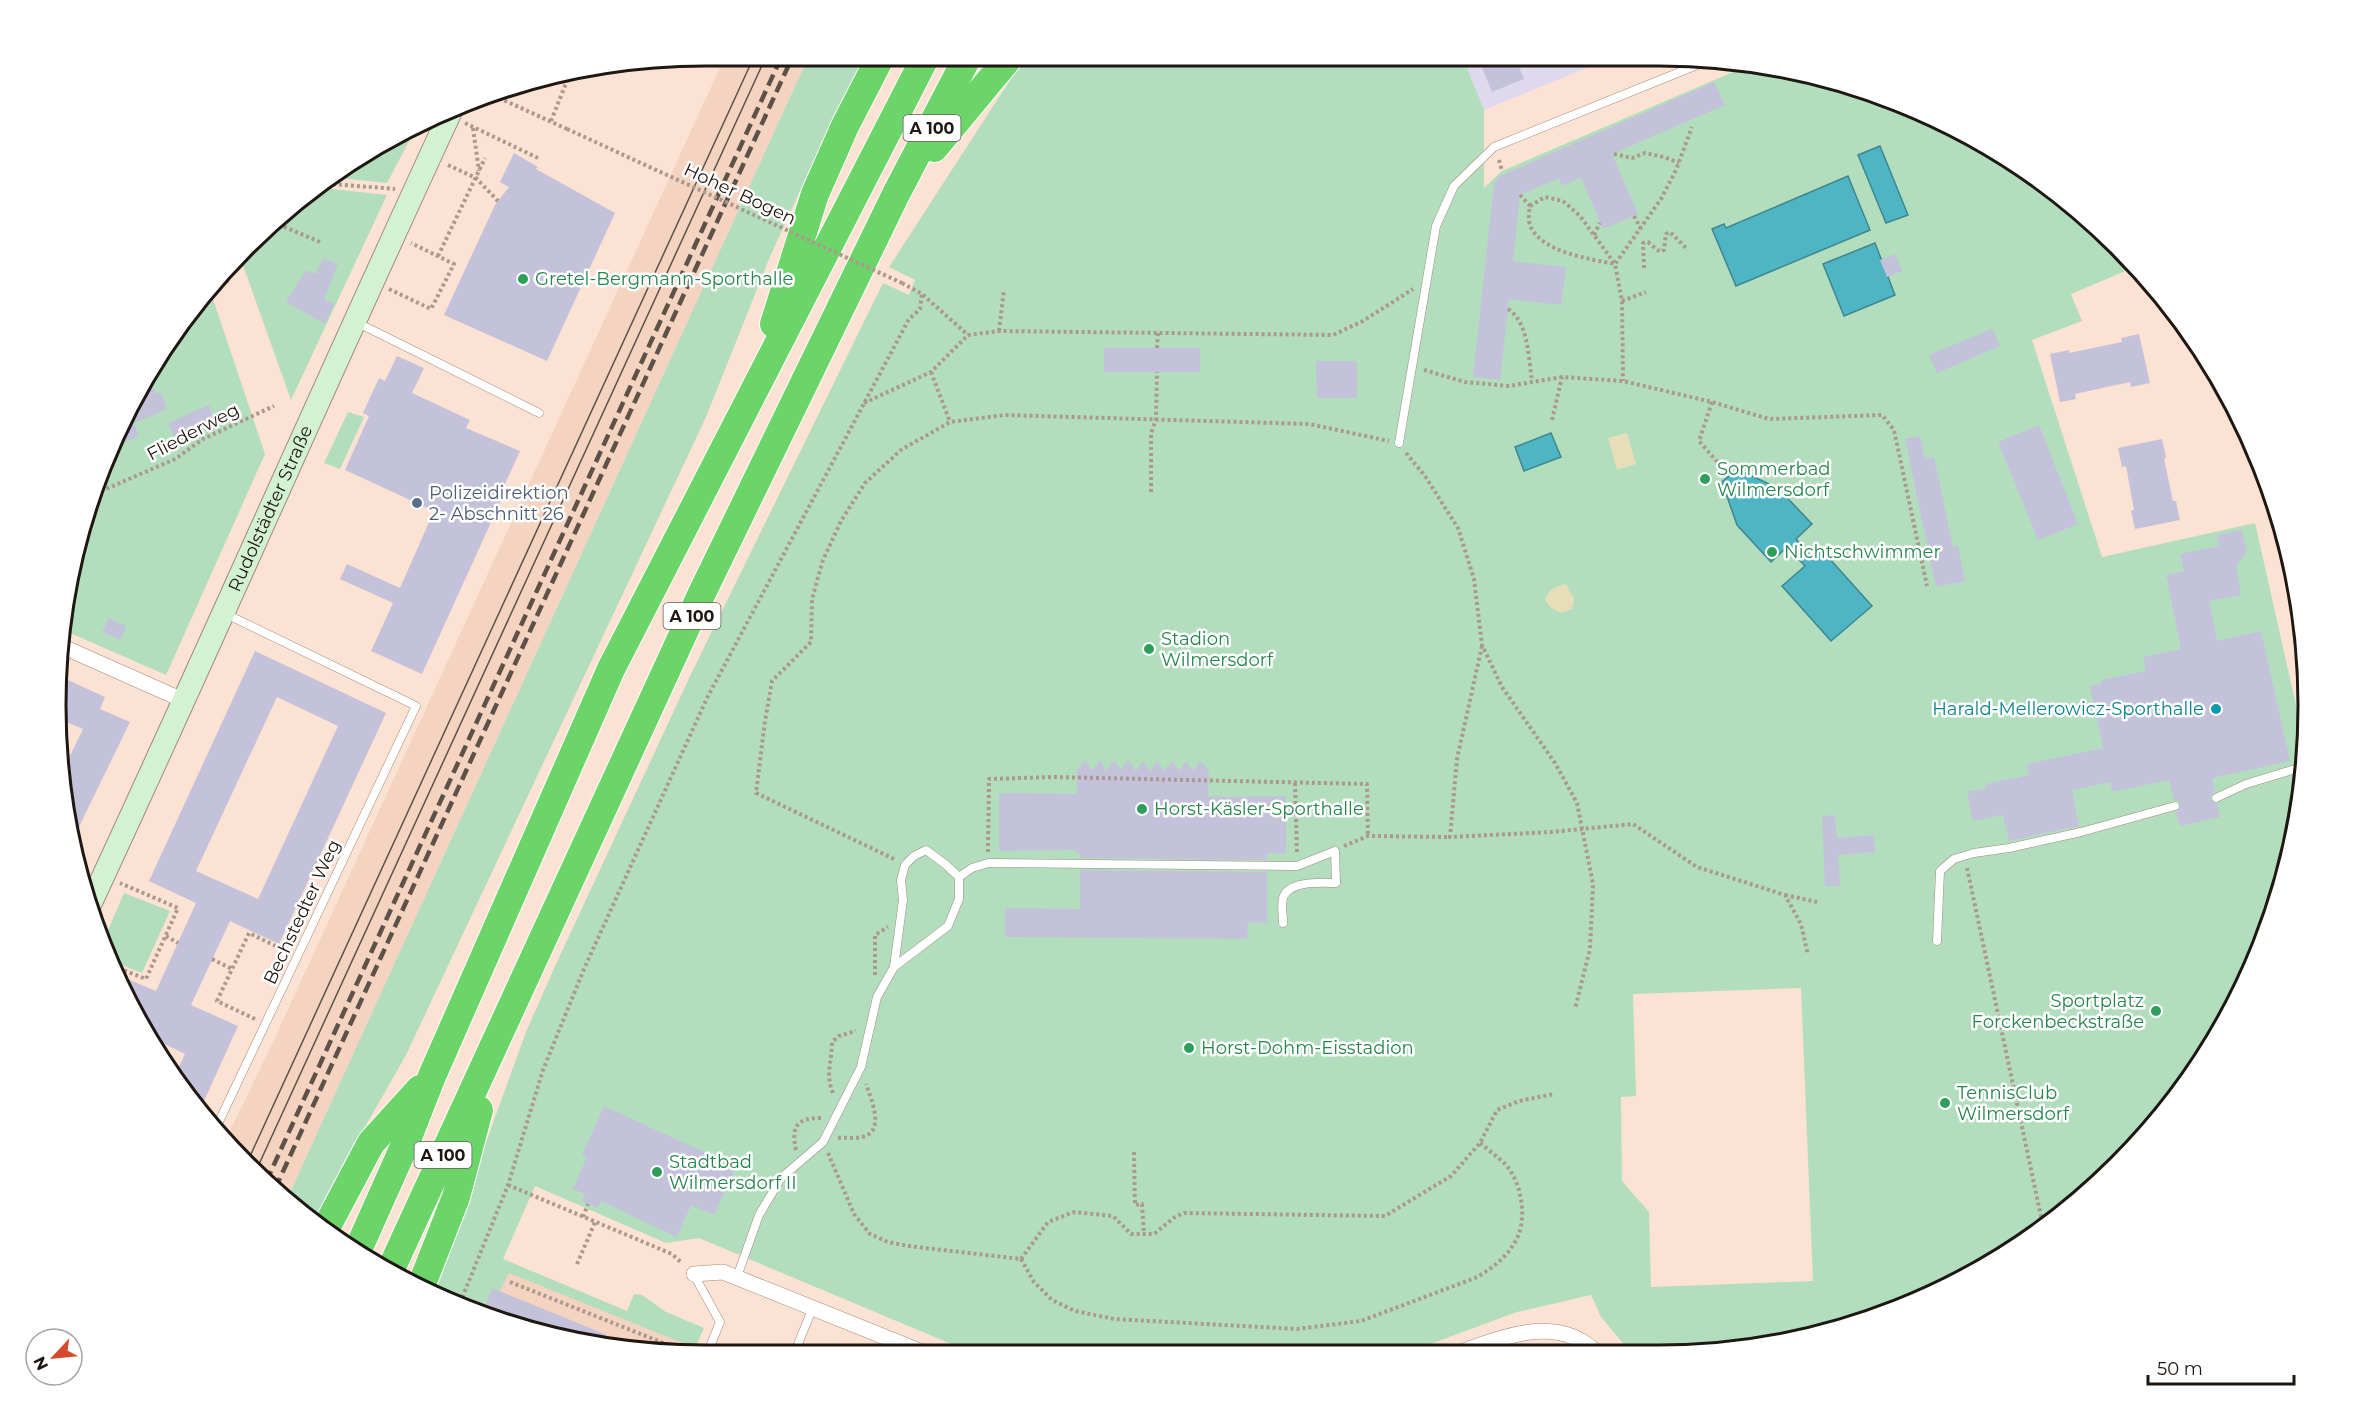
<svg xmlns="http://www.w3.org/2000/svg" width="2364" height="1411" viewBox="0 0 2364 1411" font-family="Montserrat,sans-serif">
<rect width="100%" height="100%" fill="#fbe2d2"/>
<!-- built -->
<g fill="#f4d4c0">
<polygon points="807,60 287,1199 246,1165 225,1141 273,1042 723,61"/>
<polygon points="501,1263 697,1344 721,1354 663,1354 496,1321 482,1314"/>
</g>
<!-- industrial -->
<polygon fill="#dfd9ef" points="1613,57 1484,110 1463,58"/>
<!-- green -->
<g fill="#b2debe" fill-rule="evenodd">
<path d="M1463,58L1484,110V188L1502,171L1747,66L1868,90L2020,165L2118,246L2135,267L2071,294L2082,321L2032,340L2102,557L2255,523L2305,745L2296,833L2259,955L2199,1067L2087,1194L1983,1269L1867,1321L1701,1354H1632L1601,1317L1591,1295L1517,1312L1403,1354H975L699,1238L666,1243L535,1186L503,1259L627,1311L634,1294L642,1295L666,1312L704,1328L695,1348L509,1273L500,1291H491L482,1314L430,1288L445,1255L526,1032L556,964L692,672L883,283L909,295L915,280L889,267L1023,60ZM1801,988L1813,1281L1651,1287L1649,1212L1622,1181L1621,1097L1636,1096L1633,994Z"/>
<polygon points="807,60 864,60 799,193 769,259 706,417 406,1055 345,1162 314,1221 287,1199"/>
<polygon points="419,122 387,183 330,177 418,123"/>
<polygon points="314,187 387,195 291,400 239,254"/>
<polygon points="210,290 265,454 166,675 61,629 61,620 90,497 165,344"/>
<polygon points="348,412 364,417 340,469 324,463"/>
<polygon points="124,893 170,911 142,973 111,961 103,942"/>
</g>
<!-- sand -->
<g fill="#e7deb9">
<polygon points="1627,433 1636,464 1617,470 1608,438"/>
<path d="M1566,584L1574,599L1572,609L1561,613L1550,607L1545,600C1548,590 1556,586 1566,584Z"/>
</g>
<!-- water -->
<g fill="#4db5c3" stroke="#3f868e" stroke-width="1.5">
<polygon points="1880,146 1908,215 1886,223 1858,155"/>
<polygon points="1848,176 1870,230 1736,286 1712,229 1724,224 1726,228"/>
<polygon points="1875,243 1895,295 1844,316 1823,264"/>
<polygon points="1551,433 1561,457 1524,471 1515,447"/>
<polygon points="1737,469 1778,488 1812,524 1796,539 1811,557 1820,548 1872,606 1831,641 1782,586 1805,566 1787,547 1771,562 1737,525 1722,482"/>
</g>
<!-- building -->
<g fill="#c4c2db" fill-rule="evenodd">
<polygon points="1478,58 1515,58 1524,79 1492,92"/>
<polygon points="1714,82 1725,105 1612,154 1638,214 1603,229 1581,177 1562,186 1559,178 1520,195 1513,261 1566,267 1561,305 1509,299 1500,380 1473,377 1494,183 1500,176"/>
<polygon points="514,153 538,167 536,169 615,213 547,361 444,315 495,205 509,187 500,182"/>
<polygon points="1895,254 1902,271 1887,277 1880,260"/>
<polygon points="323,258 338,264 324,299 334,304 325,324 286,302 306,270 316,274"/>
<polygon points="1992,329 2000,346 1937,373 1929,355"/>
<polygon points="2139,334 2150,383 2131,387 2130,382 2075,394 2076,399 2060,402 2050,354 2069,350 2069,353 2122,342 2121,338"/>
<rect x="1104" y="348" width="96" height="24"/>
<polygon points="397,356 424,368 412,393 470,420 466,428 520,451 500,495 503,496 422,674 371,651 393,603 340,579 347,564 400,588 434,511 345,470 369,416 363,413 379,378 385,381"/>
<polygon points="1316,361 1357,361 1357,398 1317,398"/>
<polygon points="148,378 156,394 161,392 167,409 134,423 139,436 115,446"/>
<polygon points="209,405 214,419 174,436 168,423"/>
<polygon points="2039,425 2078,524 2038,540 1998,442"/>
<polygon points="1920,436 1925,459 1934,457 1953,547 1958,546 1965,581 1936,587 1905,439"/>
<polygon points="2162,439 2166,457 2164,459 2173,501 2176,501 2180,520 2135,529 2131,511 2134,510 2126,466 2122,467 2118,448"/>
<polygon points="2242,530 2247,551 2236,567 2241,595 2209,601 2217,641 2261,631 2290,761 2212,778 2215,792 2211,795 2210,800 2217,804 2220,817 2180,826 2176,812 2181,805 2179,801 2174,800 2169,780 2112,792 2110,782 2072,790 2079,826 2009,841 2003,815 1973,821 1967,792 1987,788 1986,784 2029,775 2027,764 2103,748 2090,686 2101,684 2101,680 2146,671 2143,657 2181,649 2166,575 2184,571 2180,554 2219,546 2217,535"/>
<polygon points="109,618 126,626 120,640 102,632"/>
<path d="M255,651L386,713L279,944L230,921L191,1005L238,1026L199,1112L174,1077L185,1054L146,1035L118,975L156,991L196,903L149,881ZM277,697L338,726L258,899L196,871Z"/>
<polygon points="57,675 105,697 100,709 130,722 71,843 62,772 83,729 57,718"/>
<polygon points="1085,760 1092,771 1100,760 1106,771 1114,760 1121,770 1128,760 1136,771 1143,761 1150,771 1157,761 1164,771 1172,761 1179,771 1186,761 1193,771 1201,761 1209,772 1208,797 1286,796 1286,854 1267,853 1267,860 1080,858 1080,853 1076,853 1076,850 999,851 999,793 1077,794 1077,770"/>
<polygon points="1835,815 1837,838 1874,835 1875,852 1838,855 1840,886 1825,886 1822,816"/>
<polygon points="1080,870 1267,872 1267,923 1248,922 1247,939 1005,937 1005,908 1080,909"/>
<polygon points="604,1106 736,1167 714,1215 691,1205 677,1237 601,1201 598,1208 582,1201 585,1194 573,1189 587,1157 582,1155"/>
<polygon points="492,1288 607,1335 605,1343 496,1321 482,1314"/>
</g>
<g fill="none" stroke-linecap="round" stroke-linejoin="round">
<defs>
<g id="lane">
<polyline points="358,323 539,413"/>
<polyline points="1399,443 1436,226 1454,186 1494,147 1712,59"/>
<polyline points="2216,798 2246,784 2302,767"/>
<path d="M959,877L972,868L988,863L1297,866L1335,851L1336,883C1322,883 1288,880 1283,898C1281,906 1283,915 1283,923"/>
<polyline points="1937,941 1940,871 1954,859 1974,853 2009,848 2081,832 2175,806"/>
<polyline points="215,1130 416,706 226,614"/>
<polyline points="694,1275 720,1322 707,1354"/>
<polyline points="737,1277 759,1215 781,1178 823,1142 861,1067 877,997 894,967 948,926 959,899 959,877 945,864 926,850 914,856 905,865 901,880 903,900 894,967"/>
<polyline points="794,1354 813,1307"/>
</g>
<g id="street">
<polyline points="59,645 185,701"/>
<polyline points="694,1274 723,1272 927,1354"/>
<path d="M1455,1354C1501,1338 1558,1312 1598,1354"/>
</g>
<g id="secondary">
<path id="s1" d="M88,909C212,643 329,374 452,109"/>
</g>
<g id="highway">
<polyline points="934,148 1007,60"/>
<polyline points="774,324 815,194 845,126 879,60"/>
<polyline points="325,1230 371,1143 420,1089"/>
<polyline points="357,1252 407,1140 432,1076 611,669 924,60"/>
<polyline points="391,1269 701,595 896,194 966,60"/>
<polyline points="422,1284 456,1197 479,1110"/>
</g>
</defs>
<!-- lane casing -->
<use href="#lane" stroke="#a18a7c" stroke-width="9"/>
<!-- street casing -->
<use href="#street" stroke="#a18a7c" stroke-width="16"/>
<!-- secondary casing -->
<use href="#secondary" stroke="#a18a7c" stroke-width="24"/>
<!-- highway casing -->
<use href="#highway" stroke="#fff" stroke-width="30"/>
<!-- path -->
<g stroke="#ac998d" stroke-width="4" stroke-dasharray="3 3" stroke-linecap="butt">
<polyline points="488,93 567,129"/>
<polyline points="551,121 570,73"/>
<polyline points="465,123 540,159"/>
<polyline points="473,128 479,171"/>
<polyline points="1614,154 1632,158 1645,153 1664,157 1679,163"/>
<polyline points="1499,160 1502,171"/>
<polyline points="448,165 476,178 498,201"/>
<polyline points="321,183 395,189"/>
<path d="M1520,195L1530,206C1529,212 1528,220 1530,225C1540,252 1590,259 1615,264L1661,199L1676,170L1692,127"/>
<polyline points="1530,206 1545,197 1563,201 1580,216 1615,264 1622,301 1623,381"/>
<polyline points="1634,216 1641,229"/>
<polyline points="273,222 320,242"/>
<polyline points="1594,235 1600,223"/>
<polyline points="438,256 485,158"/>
<polyline points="1644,268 1643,243 1648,242 1660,252 1664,250 1666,234 1670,232 1688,250"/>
<polyline points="902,283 922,294 968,335"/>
<polyline points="214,285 230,280"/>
<polyline points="389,289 431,309 454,264 411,243"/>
<polyline points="1622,301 1646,292"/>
<path d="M1508,309C1529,323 1528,357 1532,381"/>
<polyline points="999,331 1004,290"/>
<polyline points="1157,348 1158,333"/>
<polyline points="1424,370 1465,382 1509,386 1562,377 1623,381 1712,402 1769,419 1882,415 1894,430 1927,586"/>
<polyline points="931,372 950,422"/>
<polyline points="1712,402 1699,441 1720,465"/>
<polyline points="864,403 931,372 968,335 999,331 1333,335 1363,321 1413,289"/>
<polyline points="1552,420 1562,377"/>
<polyline points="1406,453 1425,476 1458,528 1474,579 1482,645 1502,687 1555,763 1577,803 1593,884 1590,949 1575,1009"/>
<polyline points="1151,492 1151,434 1156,419 1157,372"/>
<polyline points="90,496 175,459 203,439 274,406"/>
<polyline points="1482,646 1457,759 1450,837 1551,832 1633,824 1697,867 1785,895 1801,924 1808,955"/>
<polyline points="60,747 65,734"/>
<polyline points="1295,783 1297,854"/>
<polyline points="1344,846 1368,836 1450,837"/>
<polyline points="988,852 989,779 1054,777 1367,784 1368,836"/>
<polyline points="894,859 756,793 765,721 772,681 811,642 812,599 823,560 841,521 865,483 901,450 950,422 1005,415 1309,424 1389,441"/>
<polyline points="1967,868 2043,1226"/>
<polyline points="1785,895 1817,902"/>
<polyline points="166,936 178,943"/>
<polyline points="212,959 232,969"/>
<polyline points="113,966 146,979 178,908 120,883"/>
<polyline points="875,975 875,935 888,927"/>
<polyline points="255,1019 217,1001 249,933 286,951"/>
<path d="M833,1093C825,1075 832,1061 832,1042L839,1036L856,1031"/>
<path d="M838,1138C846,1137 854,1139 862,1137C886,1132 871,1099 866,1084"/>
<path d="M796,1150C791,1127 796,1118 821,1118"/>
<polyline points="1134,1152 1135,1205 1142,1204 1144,1234"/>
<polyline points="828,1153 854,1214 870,1234 888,1242 908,1246 1021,1259"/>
<polyline points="508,1185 672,1254 682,1263"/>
<polyline points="583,1217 588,1204"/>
<path d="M1021,1259L1034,1282L1052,1300L1075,1311L1114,1319L1297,1329L1361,1321L1475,1278C1492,1269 1510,1255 1518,1236C1527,1215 1521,1181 1505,1164C1498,1157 1488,1150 1480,1143"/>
<polyline points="1021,1259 1048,1222 1074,1212 1113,1216 1131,1234 1154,1234 1175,1217 1184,1213 1385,1216 1451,1176 1480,1143 1497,1110 1519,1101 1554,1094"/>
<polyline points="577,1264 595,1222"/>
<polyline points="510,1282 691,1354"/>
<polyline points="460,1303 508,1185 543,1070 584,969 707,698 909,319 920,309 922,294"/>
</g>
<!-- lane -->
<use href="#lane" stroke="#fff" stroke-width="8"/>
<!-- street -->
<use href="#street" stroke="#fff" stroke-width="15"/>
<!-- secondary -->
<use href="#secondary" stroke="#d3f2d2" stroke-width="22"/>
<!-- highway -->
<use href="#highway" stroke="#6cd569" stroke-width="28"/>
<!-- tram -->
<g stroke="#5e5148" stroke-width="1.5">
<polyline points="246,1165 752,61"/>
<polyline points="255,1173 764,61"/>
</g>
<!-- rail -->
<g stroke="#5e5148" stroke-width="4.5" stroke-dasharray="12 6" stroke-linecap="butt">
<polyline points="266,1182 780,60"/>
<polyline points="275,1189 791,60"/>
</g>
<!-- path-bridge -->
<polyline stroke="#ac998d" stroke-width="4" stroke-dasharray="3 3" stroke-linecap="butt" points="567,129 902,283"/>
</g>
<!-- markers -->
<g fill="#2e9e5b" stroke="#fff" stroke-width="2">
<circle cx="523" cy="279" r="6"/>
<circle cx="1705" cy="479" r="6"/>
<circle cx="1772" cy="552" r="6"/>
<circle cx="1149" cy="649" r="6"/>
<circle cx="1142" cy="809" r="6"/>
<circle cx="2156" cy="1011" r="6"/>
<circle cx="1189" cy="1048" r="6"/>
<circle cx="1945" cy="1103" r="6"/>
<circle cx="657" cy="1172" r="6"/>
</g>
<circle fill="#5c6f8a" stroke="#fff" stroke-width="2" cx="417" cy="503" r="6"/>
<circle fill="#0f9aa8" stroke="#fff" stroke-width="2" cx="2216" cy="709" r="6"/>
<g text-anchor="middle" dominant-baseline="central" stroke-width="5" stroke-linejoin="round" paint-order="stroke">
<!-- shield labels -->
<g fill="#fff" stroke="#625d58" stroke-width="1.5">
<rect x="903.5" y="115" width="57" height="26" rx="4.5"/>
<rect x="663.5" y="603" width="57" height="26" rx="4.5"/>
<rect x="414.5" y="1142" width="57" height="26" rx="4.5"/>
</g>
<g font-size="16" font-weight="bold" fill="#1f1711">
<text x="932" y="128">A 100</text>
<text x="692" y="616">A 100</text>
<text x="443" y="1155">A 100</text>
</g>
<!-- street labels -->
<g font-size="18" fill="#1f1711" stroke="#fff">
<text transform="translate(740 194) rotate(25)">Hoher Bogen</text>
<text transform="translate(193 432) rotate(-28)">Fliederweg</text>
<text stroke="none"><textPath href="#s1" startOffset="440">Rudolstädter Straße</textPath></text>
<text transform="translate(302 912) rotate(-65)">Bechstedter Weg</text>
</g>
<!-- leisure labels -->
<g font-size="18" fill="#27864d" stroke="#fff" text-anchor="start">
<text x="535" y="279">Gretel-Bergmann-Sporthalle</text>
<text x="1717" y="469">Sommerbad<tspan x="1717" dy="21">Wilmersdorf</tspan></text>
<text x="1784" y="552">Nichtschwimmer</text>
<text x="1161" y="639">Stadion<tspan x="1161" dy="21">Wilmersdorf</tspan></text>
<text x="1154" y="809">Horst-Käsler-Sporthalle</text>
<text x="2144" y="1001" text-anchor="end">Sportplatz<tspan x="2144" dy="21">Forckenbeckstraße</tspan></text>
<text x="1201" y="1048">Horst-Dohm-Eisstadion</text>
<text x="1957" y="1093">TennisClub<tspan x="1957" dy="21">Wilmersdorf</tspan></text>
<text x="669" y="1162">Stadtbad<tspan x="669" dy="21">Wilmersdorf II</tspan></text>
</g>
<!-- service labels -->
<g font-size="18" fill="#4e5e75" stroke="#fff" text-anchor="start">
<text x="429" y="493">Polizeidirektion<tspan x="429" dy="21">2- Abschnitt 26</tspan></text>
</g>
<!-- culture labels -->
<g font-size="18" fill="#0d838f" stroke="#fff" text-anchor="end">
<text x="2204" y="709">Harald-Mellerowicz-Sporthalle</text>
</g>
</g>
<!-- crop -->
<path d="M0 0H2364V1411H0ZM705 66H1659A639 639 0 0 1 2298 705V706A639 639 0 0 1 1659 1345H705A639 639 0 0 1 66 706V705A639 639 0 0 1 705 66Z" fill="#fff" fill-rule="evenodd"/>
<path fill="none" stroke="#1f1711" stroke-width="3" d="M705 66H1659A639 639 0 0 1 2298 705V706A639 639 0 0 1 1659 1345H705A639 639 0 0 1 66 706V705A639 639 0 0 1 705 66Z"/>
<!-- north arrow -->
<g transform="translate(54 1357) rotate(244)"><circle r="28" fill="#ffffff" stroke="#a5a2a0" stroke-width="1.5"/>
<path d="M0-4.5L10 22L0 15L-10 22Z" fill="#d54a2c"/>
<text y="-9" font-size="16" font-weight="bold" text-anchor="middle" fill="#1f1711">N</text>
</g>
<!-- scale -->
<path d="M2148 1375v9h146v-9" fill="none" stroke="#1f1711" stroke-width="3"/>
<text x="2157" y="1375" font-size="18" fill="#1f1711" stroke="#ffffff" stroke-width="4.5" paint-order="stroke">50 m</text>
</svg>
